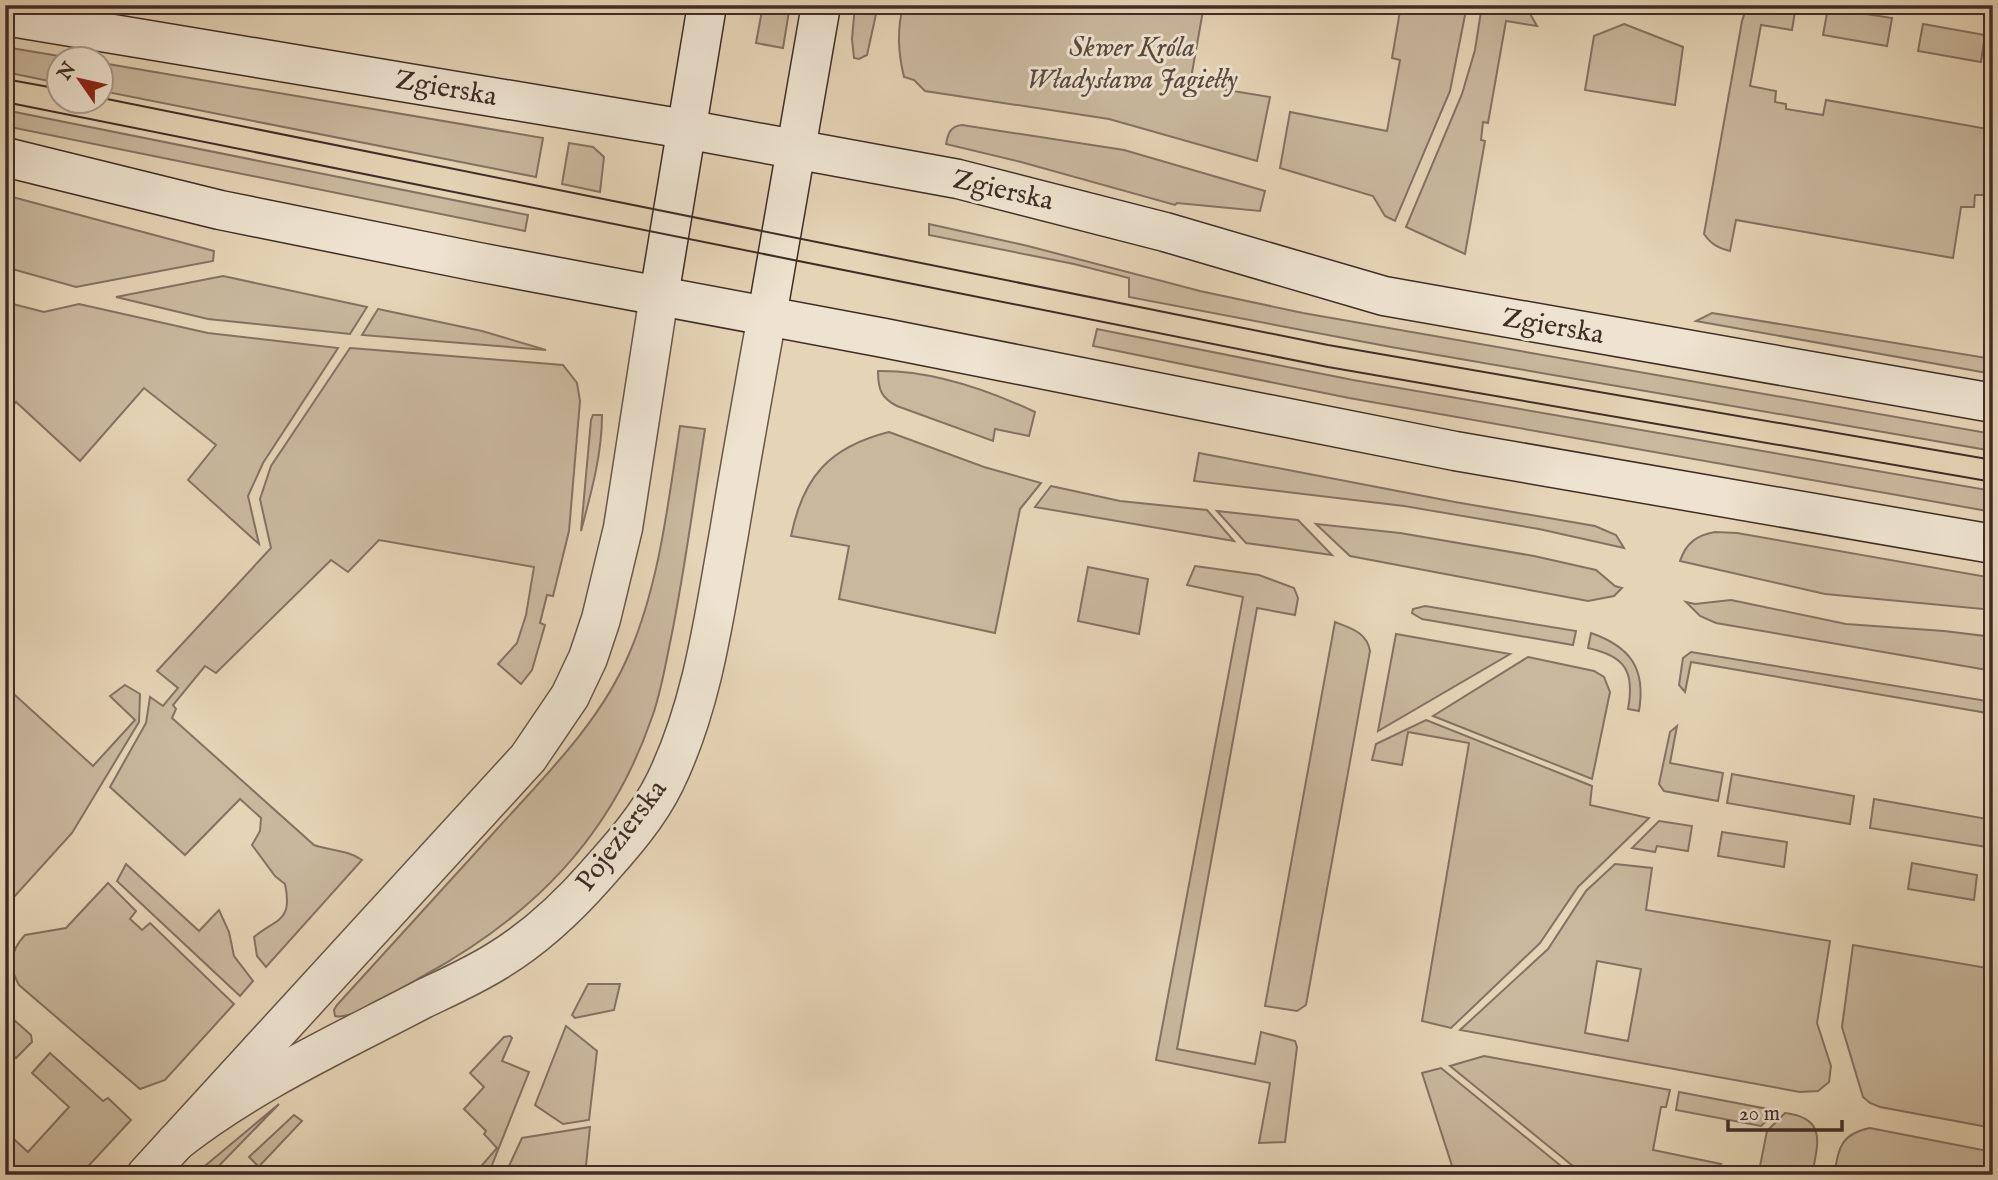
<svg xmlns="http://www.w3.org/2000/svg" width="1998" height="1180" viewBox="0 0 1998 1180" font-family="'IM FELL English',serif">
<rect width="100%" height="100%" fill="#e5d4b6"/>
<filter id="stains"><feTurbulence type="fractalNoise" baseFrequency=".00286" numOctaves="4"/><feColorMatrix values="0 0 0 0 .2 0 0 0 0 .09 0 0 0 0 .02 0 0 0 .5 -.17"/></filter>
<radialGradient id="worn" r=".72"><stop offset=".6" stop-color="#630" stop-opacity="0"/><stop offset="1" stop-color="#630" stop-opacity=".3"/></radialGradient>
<!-- green -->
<g fill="#c9b89e" stroke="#847262" stroke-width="2" fill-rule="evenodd">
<polygon points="763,5 790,5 783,48 756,43"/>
<polygon points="855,5 878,5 867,55 859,59 854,58 852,39"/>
<path d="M903,5H1204L1190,84L1270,97L1257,161L1109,119L925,91L914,80L904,77C898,52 897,31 903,5Z"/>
<polygon points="1401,5 1467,5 1450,91 1395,221 1385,216 1373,196 1280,168 1290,112 1387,131 1400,60 1392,58"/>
<polygon points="1482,5 1525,5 1537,26 1506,21 1488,123 1483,122 1481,140 1485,141 1465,254 1406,227 1462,94 1475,50"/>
<path d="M1750,5H1796L1792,30L1761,25L1750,86L1776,91L1775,102L1786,104V109L1823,115L1826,100L1993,130V188H1989L1988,195H1975L1974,207H1961L1953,258L1736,220L1730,251C1718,248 1711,244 1704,234L1742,21L1746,9Z"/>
<polygon points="1828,8 1892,18 1887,46 1823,35"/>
<polygon points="1624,24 1683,47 1675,105 1585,90 1594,36"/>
<polygon points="1923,24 1985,35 1981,62 1918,51"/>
<polygon points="5,47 77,59 79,59 60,60 59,83 5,72"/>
<polygon points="102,63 543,138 536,177 102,91"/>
<polygon points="5,110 528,215 525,231 5,126"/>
<path d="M962,125L1124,150L1265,191L1260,211L1177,203L1175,205L1021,162L946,144C948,134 950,126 962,125Z"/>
<polygon points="569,143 593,147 604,157 600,192 562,184"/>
<polygon points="5,195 214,251 213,261 76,287 5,267"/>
<polygon points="929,224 1028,246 1200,291 1303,313 1993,434 1993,451 1391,347 1129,297 1129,278 1074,264 929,235"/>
<polygon points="223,276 367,307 350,334 208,319 116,297"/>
<polygon points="5,302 44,312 79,304 208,333 338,348 263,463 248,496 259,544 188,480 216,445 144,388 80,461 16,402 5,414"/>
<polygon points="378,309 482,331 546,350 362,335"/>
<polygon points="1712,313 1993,359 1993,374 1696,321"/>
<polygon points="1097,329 1353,380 1993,491 1993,512 1349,398 1093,346"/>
<path d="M350,348L563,365L577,383L580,401L569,531L553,596L547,595L540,623L545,625L532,670L521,684L498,664L517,643L526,615L534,567L379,540L348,572L331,560L216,673L205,666L173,705L176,709L172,718L314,845C331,851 348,850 362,860L266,967L257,956L254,937C277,918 293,922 285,884L275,876L252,845L260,831L261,818L240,799L185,855L110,787L146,723L150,697L163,706L178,688L157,671L271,548L260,499L271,466Z"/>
<path d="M878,371C932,370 986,389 1035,412L1029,436L995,429L993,441L897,406C881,398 878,389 878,371Z"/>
<path d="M593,415H602C602,455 591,493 581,531L591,420Z"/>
<path d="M680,426L705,429C694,499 685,569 671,638C665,666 661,694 651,720C610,838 532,916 425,975C407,985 353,1021 335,1016L334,1010L337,1005C391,946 445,887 498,828C546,775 601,721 629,654C660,582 668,502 680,426Z"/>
<path d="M889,432L984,467L1041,483L1020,509L995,633L839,599L849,546L791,536C803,477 829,447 889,432Z"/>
<polygon points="1199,453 1455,502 1595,526 1616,535 1624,548 1539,529 1404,506 1194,481"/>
<polygon points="1051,486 1120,501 1207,510 1234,541 1035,507"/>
<polygon points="1217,511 1298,520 1332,555 1246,543"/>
<polygon points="1316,524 1400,533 1534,556 1596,570 1615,586 1622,588 1614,596 1588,601 1350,556"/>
<path d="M1715,532L1737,533L1993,578V610L1825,594L1680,561C1686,543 1697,535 1715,532Z"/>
<polygon points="1195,566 1259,575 1294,588 1298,598 1295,615 1257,608 1177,1049 1255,1064 1261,1032 1295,1041 1297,1047 1285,1142 1259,1143 1270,1083 1156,1060 1243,597 1187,585"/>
<polygon points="1088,567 1148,579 1139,634 1078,621"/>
<polygon points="1731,600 1846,624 1944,631 1993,637 1993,671 1716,623 1700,616 1686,602 1695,604"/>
<polygon points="1425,606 1576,631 1573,645 1422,619 1412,613 1413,609"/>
<path d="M1335,622C1350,628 1367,632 1370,651L1306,1005L1297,1011L1265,1006Z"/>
<path d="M1591,633C1631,647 1646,669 1639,711L1628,709C1635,671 1625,656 1588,648Z"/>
<polygon points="1396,634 1510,654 1378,731"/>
<polygon points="1691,652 1993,702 1993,714 1691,662 1685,692 1679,685 1683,658"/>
<polygon points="1528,657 1594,671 1604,677 1610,692 1592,779 1433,716"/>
<polygon points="125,685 140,694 139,722 72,833 5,907 5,686 93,766 135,720 110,696"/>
<polygon points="1426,720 1592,786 1590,805 1649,818 1578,887 1540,943 1451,1028 1422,1021 1469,743 1408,732 1402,765 1372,760 1376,744"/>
<polygon points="1677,726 1670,763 1723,773 1718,801 1664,791 1659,784 1670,732"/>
<polygon points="1732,774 1854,796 1850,824 1727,803"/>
<polygon points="1874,799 1993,820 1993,848 1870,828"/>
<polygon points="1659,821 1692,826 1688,851 1657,846 1655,852 1632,848"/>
<polygon points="1722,832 1787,842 1784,867 1718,856"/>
<polygon points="1912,863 1977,875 1974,900 1908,889"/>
<polygon points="126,864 199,931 219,910 229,932 234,956 253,981 240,996 117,881"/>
<path d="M1615,864L1652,868L1646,910L1830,941L1817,1023L1831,1066L1829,1082L1818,1091L1800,1092L1460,1030L1548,949L1586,891ZM1597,961L1641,969L1628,1041L1585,1033Z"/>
<path d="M108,883L136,911L130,919L142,930L150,923L234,1004L165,1080L140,1089L19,985C8,966 10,951 25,935L66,928Z"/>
<polygon points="1853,945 1993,969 1993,1128 1880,1107 1870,1103 1863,1097 1842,1027"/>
<polygon points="588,984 620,984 614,1010 575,1018 572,1015"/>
<polygon points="5,1012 31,1035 32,1042 16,1058 5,1048"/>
<polygon points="566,1026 597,1051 589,1120 563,1124 535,1105"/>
<polygon points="510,1036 512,1038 502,1061 529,1072 488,1175 478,1175 476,1172 497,1148 484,1134 486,1131 464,1109 484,1087 470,1073 504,1037"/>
<polygon points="50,1053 103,1101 108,1098 131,1120 80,1175 5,1175 5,1131 28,1152 69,1107 32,1073"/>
<polygon points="1484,1056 1670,1090 1666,1107 1661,1107 1653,1150 1721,1164 1713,1175 1584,1175 1450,1066"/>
<polygon points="1441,1068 1572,1175 1455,1175 1422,1073"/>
<polygon points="1679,1092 1778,1111 1761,1126 1676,1110"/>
<polygon points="279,1104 210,1175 194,1175"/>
<path d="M1785,1113C1827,1118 1818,1143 1812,1175H1723L1731,1166L1759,1171L1767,1131Z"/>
<polygon points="294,1115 302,1121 251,1175 248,1175 257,1165 249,1157"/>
<polygon points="590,1127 585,1175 519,1175 509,1166 522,1138"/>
<path d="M1870,1128L1993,1152V1175H1834C1839,1148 1840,1134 1870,1128Z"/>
</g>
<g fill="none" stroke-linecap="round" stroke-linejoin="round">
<defs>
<g id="tertiary">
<path d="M176,1142C251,1083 339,1043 423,999C448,987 473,976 497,961C535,938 567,908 596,875C621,847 648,817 665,782C703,704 714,617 729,533C741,460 754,388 767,316"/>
<polyline points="146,1175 528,758 570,696 588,658 601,619 623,528 659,296"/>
</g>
<g id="secondary">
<polyline points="5,16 685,129 958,179 1165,232 1384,296 1993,403"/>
<polyline points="5,157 220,210 478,262 884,338 1455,451 1993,544"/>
<polyline points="659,296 707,5"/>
<polyline points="767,316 821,5"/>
</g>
</defs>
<!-- tertiary casing -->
<use href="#tertiary" stroke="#68574a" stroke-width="41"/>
<!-- secondary casing -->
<use href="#secondary" stroke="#3f2d26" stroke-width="41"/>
<!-- tertiary -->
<use href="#tertiary" stroke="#eee3d0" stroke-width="38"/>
<!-- secondary -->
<use href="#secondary" stroke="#eee3d0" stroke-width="38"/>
<!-- tram -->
<g stroke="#3f2d26" stroke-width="2">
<polyline points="5,79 60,89"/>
<polyline points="102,98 1328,345 1993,460"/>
<polyline points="5,102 1328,367 1993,482"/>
</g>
</g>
<g text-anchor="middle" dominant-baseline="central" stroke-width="6" stroke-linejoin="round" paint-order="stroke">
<!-- park labels -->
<g font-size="28" font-style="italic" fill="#5b493e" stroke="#eee3d0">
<text x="1132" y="48">Skwer Króla<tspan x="1132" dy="32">Władysława Jagiełły</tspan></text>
</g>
<!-- street labels -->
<g font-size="28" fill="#3f2d26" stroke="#eee3d0">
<text transform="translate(446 89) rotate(10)">Zgierska</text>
<text transform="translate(1003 191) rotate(13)">Zgierska</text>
<text transform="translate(1553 327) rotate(10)">Zgierska</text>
<text transform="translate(622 836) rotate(-53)">Pojezierska</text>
</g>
</g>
<!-- margin -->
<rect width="1998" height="1180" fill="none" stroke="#e5d4b6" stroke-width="28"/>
<rect x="7" y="7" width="1984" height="1166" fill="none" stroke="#3f2d26" stroke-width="3.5"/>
<rect x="14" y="14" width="1970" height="1152" fill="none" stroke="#3f2d26" stroke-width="2"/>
<!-- north arrow -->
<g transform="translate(80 80) rotate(304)"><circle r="33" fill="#eee3d0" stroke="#a89a8c" stroke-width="2"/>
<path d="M0-5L12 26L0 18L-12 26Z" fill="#8f2418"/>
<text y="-10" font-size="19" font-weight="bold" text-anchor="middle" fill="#3f2d26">N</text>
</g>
<!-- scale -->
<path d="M1728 1120v10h114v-10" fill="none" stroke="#3f2d26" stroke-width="3.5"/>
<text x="1739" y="1120" font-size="21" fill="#3f2d26" stroke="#eee3d0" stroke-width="5" paint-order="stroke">20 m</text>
<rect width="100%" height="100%" filter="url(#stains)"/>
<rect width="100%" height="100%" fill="url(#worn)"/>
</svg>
